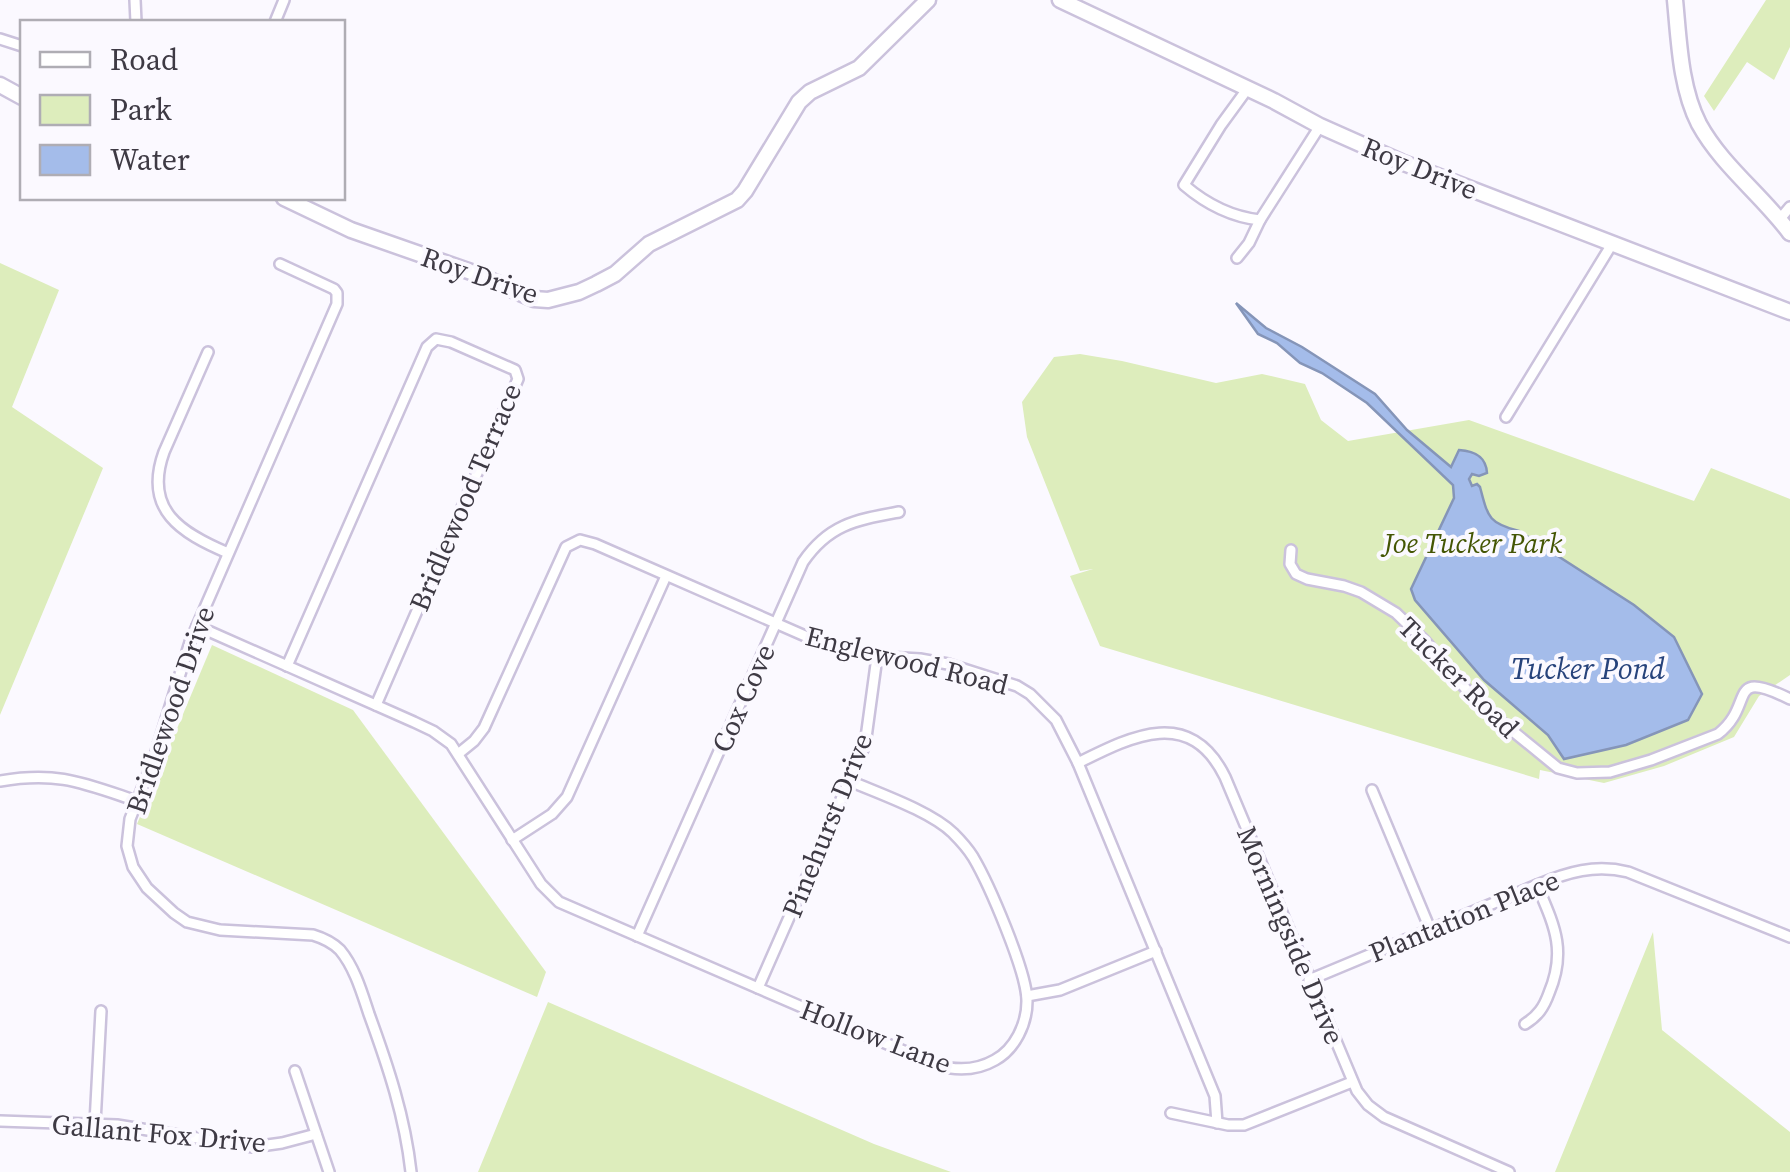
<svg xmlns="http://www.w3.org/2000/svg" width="1790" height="1172" viewBox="0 0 1790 1172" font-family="'Source Serif 4',serif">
<rect width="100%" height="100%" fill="#fbf9ff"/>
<!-- green -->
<g fill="#ddedbc">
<polygon points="1766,0 1790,0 1790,47 1774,80 1747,62 1714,111 1704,96"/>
<polygon points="0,263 59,290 12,407 103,468 0,715"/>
<polygon points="1080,354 1122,361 1216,383 1262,374 1305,384 1321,420 1348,441 1469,420 1694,501 1711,468 1790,499 1790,675 1759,696 1734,737 1664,766 1604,783 1540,770 1539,779 1100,646 1070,576 1093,569 1080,571 1027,437 1022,402 1054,357"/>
<polygon points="212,645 353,710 546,972 537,997 137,824"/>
<polygon points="1653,932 1662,1030 1790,1132 1790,1172 1555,1172"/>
<polygon points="548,1002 874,1144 951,1172 478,1172"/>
</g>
<!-- water -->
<path fill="#a4bcea" stroke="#8595b8" stroke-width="2.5" d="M1236,303L1266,328L1302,347L1375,394L1407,430L1451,467L1459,450C1474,451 1486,456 1487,473L1479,476L1472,474L1469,479L1472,486L1477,484L1480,487C1488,517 1488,523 1519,531L1634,605L1674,637L1702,694L1688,720L1626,745L1564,759L1548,735L1484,680L1415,600L1411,589L1454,498L1453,485L1367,403L1322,373L1300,363L1277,343L1258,334Z"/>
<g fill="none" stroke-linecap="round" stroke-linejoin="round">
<defs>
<g id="street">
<polyline points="135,0 136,22"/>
<polyline points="275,22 284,0"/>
<polyline points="0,39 22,46"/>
<path d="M1248,88L1221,125L1184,185C1205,203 1232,217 1260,220L1320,126"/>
<polyline points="1780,219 1790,207"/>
<polyline points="1237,258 1249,243 1260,220"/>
<path d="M280,264L334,289L337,293V304L190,642L153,761L130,819L127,846L133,867L147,888L174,913L187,922L220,930L313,935C323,938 332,942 340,950C355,968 362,993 369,1014C388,1066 405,1117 411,1172"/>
<path d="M208,352L164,452C143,510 181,533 228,553"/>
<polyline points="1506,417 1612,244"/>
<path d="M1291,550L1290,564L1296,574L1307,579L1344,586L1361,592L1396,613L1425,641L1477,702L1558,768L1577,773L1610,772L1651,760L1718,734C1756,705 1725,667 1790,699"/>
<path d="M197,626L414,722L433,731L451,744L541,884L559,902L936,1065C957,1071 976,1071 995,1060C1015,1049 1027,1024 1027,1001C1027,972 989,884 973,857C968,849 960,840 953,833C930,811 880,794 850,781"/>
<polyline points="287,666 427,347 436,339 451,342 515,370 518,379 376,705"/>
<polyline points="458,754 474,741 484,728 566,547 580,540 595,544 828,646 869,656 920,659 948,664 1017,686 1030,694 1056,720 1078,763 1215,1096 1217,1123"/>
<path d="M1078,763C1132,736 1190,706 1225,777L1357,1091L1368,1105L1384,1117L1509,1172"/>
<path d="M0,781C58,771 83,783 137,801"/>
<polyline points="1372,790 1430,929"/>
<polyline points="512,840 552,814 567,797 666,576"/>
<path d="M637,936L803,562C829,524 856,520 899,512"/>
<path d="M1309,980L1537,885C1568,872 1595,864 1628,872L1790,937"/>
<polyline points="758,988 865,745 877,657"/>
<polyline points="1027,996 1060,990 1156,951"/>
<path d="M1525,1024C1538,1016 1544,1007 1549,993C1567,950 1554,925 1537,885"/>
<polyline points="295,1071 329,1172"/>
<polyline points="1171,1113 1228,1125 1244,1125 1352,1082"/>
<polyline points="0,1121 117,1125 253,1147 282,1143 316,1134"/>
<polyline points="95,1123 101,1011"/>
</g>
<g id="secondary">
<polyline points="1060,0 1274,101 1320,126 1401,162 1790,312"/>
<path d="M1675,0C1679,40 1680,87 1699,124C1722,166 1762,195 1790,233"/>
<polyline points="0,85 22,97"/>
<polyline points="284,198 351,230 471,272 534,299 548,300 579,292 596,284 615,274 649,244 737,200 745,191 799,102 810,92 859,68 928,0"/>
</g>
</defs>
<!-- street casing -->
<use href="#street" stroke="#cbc2dc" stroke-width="14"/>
<!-- secondary casing -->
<use href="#secondary" stroke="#cbc2dc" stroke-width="19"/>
<!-- street -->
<use href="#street" stroke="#fff" stroke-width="9"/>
<!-- secondary -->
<use href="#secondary" stroke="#fff" stroke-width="14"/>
</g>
<g text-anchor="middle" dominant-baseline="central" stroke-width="8" stroke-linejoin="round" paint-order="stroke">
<!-- street labels -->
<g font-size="28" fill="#3e3a44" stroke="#fbf9ff">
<text transform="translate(1420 168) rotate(22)">Roy Drive</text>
<text transform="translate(480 275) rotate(19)">Roy Drive</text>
<text transform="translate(465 497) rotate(-67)">Bridlewood Terrace</text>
<text transform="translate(907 660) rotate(14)">Englewood Road</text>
<text transform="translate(1459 677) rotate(45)">Tucker Road</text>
<text transform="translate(743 698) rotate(-66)">Cox Cove</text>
<text transform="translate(170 710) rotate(-71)">Bridlewood Drive</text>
<text transform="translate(827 825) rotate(-68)">Pinehurst Drive</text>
<text transform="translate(1464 916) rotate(-22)">Plantation Place</text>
<text transform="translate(1291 935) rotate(67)">Morningside Drive</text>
<text transform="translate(876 1036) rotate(21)">Hollow Lane</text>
<text transform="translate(159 1133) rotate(5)">Gallant Fox Drive</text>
</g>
<!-- park labels -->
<g font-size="28" font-style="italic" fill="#445604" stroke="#fbf9ff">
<text x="1473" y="543">Joe Tucker Park</text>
</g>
<!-- water labels -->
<g font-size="30" font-style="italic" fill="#27437b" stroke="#fbf9ff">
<text x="1588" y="668">Tucker Pond</text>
</g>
</g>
<!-- legend -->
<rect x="20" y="20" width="325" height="180" fill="#fbf9ff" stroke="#afadb4" stroke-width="2.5"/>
<rect x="40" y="52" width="50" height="15" fill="#ffffff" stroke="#afadb4" stroke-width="2.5"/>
<text x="110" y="70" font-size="30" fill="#3e3a44">Road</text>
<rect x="40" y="95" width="50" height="30" fill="#ddedbc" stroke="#afadb4" stroke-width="2.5"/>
<text x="110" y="120" font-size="30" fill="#3e3a44">Park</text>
<rect x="40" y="145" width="50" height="30" fill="#a4bcea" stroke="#afadb4" stroke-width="2.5"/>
<text x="110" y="170" font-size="30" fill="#3e3a44">Water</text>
</svg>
